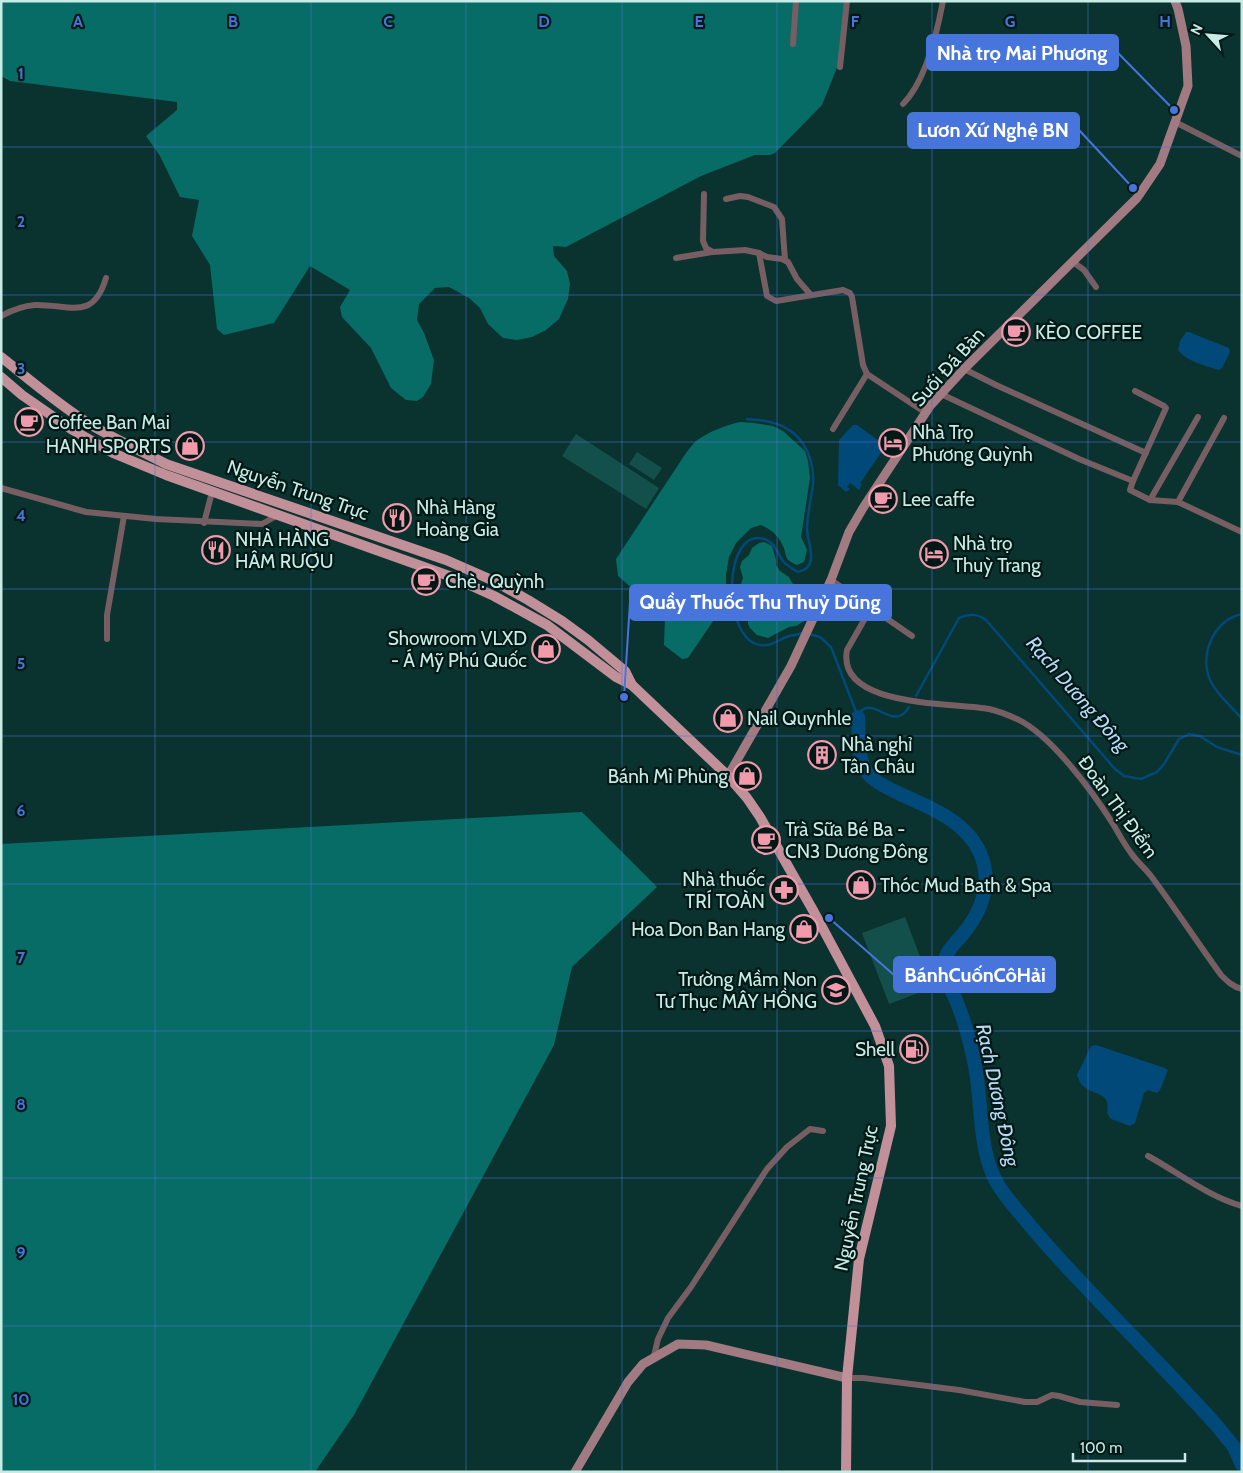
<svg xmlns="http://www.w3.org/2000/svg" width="1243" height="1473" viewBox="0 0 1243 1473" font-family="Cabin,sans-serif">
<rect width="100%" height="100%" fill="#0a322f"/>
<!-- green -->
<g fill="#14504b">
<polygon points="576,434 659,488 646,509 562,456"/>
<polygon points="637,452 662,468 654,480 629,464"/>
<polygon points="905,917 932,988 889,1004 862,933"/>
</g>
<!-- forest -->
<g fill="#076c65">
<polygon points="1,1 847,1 838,65 822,105 775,153 770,155 755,155 701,176 566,247 553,246 554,256 567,271 570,284 568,299 559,319 546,330 532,337 517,340 503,338 488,324 480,308 469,298 449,287 435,288 419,304 417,320 424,333 434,360 431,384 423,397 417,401 406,400 391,388 371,348 342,317 340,307 350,290 310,266 274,323 224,335 217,329 210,265 192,236 199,200 180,197 160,156 146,136 177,110 177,102 10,81 1,76"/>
<path d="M740,422L754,423L773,426L783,431L805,451L808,461L810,478L801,537L807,550L804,562L797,565C782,559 788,555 782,544C778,535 770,529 761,525L751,528L736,543L729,557L726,575V602L688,658L682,659L664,645L665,617L618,576L616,559L686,453C689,449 692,445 696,441C708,432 726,425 740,422Z"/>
<polygon points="764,542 772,546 776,560 776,565 780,571 789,577 792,583 802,589 802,598 794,602 785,601 783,611 785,613 805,617 806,620 796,626 789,627 768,638 757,635 750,628 748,624 748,617 743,610 744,600 739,590 743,578 740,567 742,561 749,555 752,548 759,543"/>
<polygon points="582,812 657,887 572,967 554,1045 354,1415 315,1472 1,1472 1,844"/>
</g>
<!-- water -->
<g fill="#004979">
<path d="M1186,332H1189L1229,348L1230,352L1222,368L1219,370C1206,366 1187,362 1178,350L1180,341Z"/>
<polygon points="853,425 857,425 890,449 887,452 883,450 860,483 862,484 859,490 850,483 847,487 850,489 846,492 838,485 839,440"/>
<path d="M1096,1045L1165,1068L1168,1070L1160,1090L1157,1093L1148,1090L1144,1093L1135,1123L1130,1126L1111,1119L1107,1113C1111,1091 1096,1097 1083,1086C1080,1084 1079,1079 1077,1075L1091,1046Z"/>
</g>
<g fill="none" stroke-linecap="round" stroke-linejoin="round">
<!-- stream -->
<g stroke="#004979" stroke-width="2.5">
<path d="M747,419C754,420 762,420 770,422C800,429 815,454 813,485C811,499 807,515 807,530C808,545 820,567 798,572C793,569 787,566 783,561C777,553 775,542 764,539C723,526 721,639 760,645C772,647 779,639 789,636C794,635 799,634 804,633"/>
<path d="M1242,614C1214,620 1199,654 1210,680C1217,695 1231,706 1242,719"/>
<polyline points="809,634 820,637 831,647 858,717"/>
<path d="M916,696L959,618C970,614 976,613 986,620L1115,769L1124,776L1141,779L1157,772L1164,764L1179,739L1189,734L1200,736L1217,747L1242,755"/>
<path d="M858,717C859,714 860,712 862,710C876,699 895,732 909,707"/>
</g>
<!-- river -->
<path stroke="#004979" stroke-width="14" d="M858,717C859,733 857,754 865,769C871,781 888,788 900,794C929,807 966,821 980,853C993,882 982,911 963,934C954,944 943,954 944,968C945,982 954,993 958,1005C965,1023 970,1042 974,1061C982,1096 978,1135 991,1170C997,1187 1011,1203 1023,1217C1041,1239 1059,1259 1079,1280C1125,1329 1173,1377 1218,1427L1234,1447L1242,1465"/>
<!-- street -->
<g stroke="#775e63" stroke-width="6">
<polyline points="793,44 796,1"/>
<polyline points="840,67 847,1"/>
<path d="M903,104C926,81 937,33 943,1"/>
<polyline points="1175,122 1242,156"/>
<polyline points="704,194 703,241 706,248 713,252 745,250 759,253 767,296 776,301 843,290 850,293 852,297 863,365 867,374 926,413"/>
<polyline points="726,199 740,196 748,197 774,207 782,219 785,260"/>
<polyline points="759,253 767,257 782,259 788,262 797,279 811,295"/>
<polyline points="676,258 712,252"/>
<polyline points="1073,262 1084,270 1096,287"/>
<path d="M1,316C12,310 22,306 35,305C69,304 93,322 106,278"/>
<polyline points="964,369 996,385 1146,453"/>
<polyline points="941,394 1079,459 1133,481 1130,490 1150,500 1178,502 1242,532"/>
<polyline points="833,429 867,374"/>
<polyline points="1133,481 1166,408 1164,406 1135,391"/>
<polyline points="1,488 86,512 156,519 262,524 278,515"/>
<polyline points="1150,500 1198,417"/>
<polyline points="1178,502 1224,418"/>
<polyline points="204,523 212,492"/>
<polyline points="831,580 912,636"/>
<path d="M871,608L847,650C836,709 956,702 989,709C998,711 1008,715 1017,719C1051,735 1093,792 1113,824C1119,834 1124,844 1131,853C1137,862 1145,868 1151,876C1175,908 1197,942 1221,975C1227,981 1233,987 1242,989"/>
<polyline points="107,639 107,615 124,516"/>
<path d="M1148,1156C1179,1173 1207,1196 1242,1206"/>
<polyline points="654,1356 658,1339 668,1318 691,1287 767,1169 787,1147 810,1129 823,1131"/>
<polyline points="847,1378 863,1378 959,1390 1025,1402 1037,1402 1052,1395 1059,1396 1080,1402 1117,1405"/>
</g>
<!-- secondary -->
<g stroke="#a27a82" stroke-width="9">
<polyline points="728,776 791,666 831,580 849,532 863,508 930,406 964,369 1137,198 1160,164 1188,86 1186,46 1178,9 1175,1"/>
<polyline points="575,1472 628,1382 643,1364 678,1344 706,1345 847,1378"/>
</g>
<!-- primary -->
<g stroke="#c29099" stroke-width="10">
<path d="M1,357C30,380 59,405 91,425C115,439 141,451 166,464L446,560L494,581L528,600L562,621L588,640L625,671L632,685"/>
<polyline points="1,377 22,395 71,429 113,453 166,475 452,577 494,596 547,625 616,677 632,685 728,776 747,798 760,817 814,912 875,1026 889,1066 891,1126 859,1259 847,1378 846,1472"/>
</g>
</g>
<!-- grid -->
<path fill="none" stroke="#4875dc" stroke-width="1" stroke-opacity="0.55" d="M155,1V1472M311,1V1472M466,1V1472M622,1V1472M777,1V1472M932,1V1472M1088,1V1472M1,147H1242M1,295H1242M1,442H1242M1,589H1242M1,736H1242M1,884H1242M1,1031H1242M1,1178H1242M1,1326H1242"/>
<!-- icons -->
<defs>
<symbol id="cafe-ring" viewBox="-11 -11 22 22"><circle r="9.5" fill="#001916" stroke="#f29aac" stroke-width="1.5"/><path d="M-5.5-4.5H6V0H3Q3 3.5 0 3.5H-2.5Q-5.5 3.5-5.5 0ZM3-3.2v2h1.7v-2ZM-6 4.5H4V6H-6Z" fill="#f29aac"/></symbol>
<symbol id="hotel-ring" viewBox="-11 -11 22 22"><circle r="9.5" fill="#001916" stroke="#f29aac" stroke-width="1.5"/><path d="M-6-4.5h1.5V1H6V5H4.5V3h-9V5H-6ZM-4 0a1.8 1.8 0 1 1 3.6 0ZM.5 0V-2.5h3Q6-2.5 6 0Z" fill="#f29aac"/></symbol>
<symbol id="shop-ring" viewBox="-11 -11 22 22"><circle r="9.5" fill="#001916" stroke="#f29aac" stroke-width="1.5"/><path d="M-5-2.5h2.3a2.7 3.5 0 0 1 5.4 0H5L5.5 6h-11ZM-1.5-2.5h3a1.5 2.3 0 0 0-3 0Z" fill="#f29aac"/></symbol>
<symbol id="restaurant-ring" viewBox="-11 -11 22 22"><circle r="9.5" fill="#001916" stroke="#f29aac" stroke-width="1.5"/><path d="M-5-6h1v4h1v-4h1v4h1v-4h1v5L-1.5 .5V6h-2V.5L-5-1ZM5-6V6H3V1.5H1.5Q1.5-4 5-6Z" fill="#f29aac"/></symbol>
<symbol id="building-ring" viewBox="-11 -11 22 22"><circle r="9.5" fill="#001916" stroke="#f29aac" stroke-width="1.5"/><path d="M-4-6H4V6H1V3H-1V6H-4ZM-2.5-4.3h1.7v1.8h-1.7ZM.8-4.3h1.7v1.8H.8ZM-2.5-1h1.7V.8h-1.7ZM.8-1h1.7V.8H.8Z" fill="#f29aac"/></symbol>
<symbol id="pharmacy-ring" viewBox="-11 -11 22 22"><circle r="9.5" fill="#001916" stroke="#f29aac" stroke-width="1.5"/><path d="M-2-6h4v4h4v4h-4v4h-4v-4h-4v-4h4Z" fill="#f29aac"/></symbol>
<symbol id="school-ring" viewBox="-11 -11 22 22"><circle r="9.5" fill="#001916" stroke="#f29aac" stroke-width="1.5"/><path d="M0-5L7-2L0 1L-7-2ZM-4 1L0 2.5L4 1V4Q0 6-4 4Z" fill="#f29aac"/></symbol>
<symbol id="fuel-ring" viewBox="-11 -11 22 22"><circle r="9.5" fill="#001916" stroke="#f29aac" stroke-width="1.5"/><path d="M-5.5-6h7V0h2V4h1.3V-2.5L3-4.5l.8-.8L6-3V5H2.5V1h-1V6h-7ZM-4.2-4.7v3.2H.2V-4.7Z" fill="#f29aac"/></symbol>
</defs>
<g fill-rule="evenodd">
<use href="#cafe-ring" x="1000" y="316" width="32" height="32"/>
<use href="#cafe-ring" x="13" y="406" width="32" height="32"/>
<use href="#hotel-ring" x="877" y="427" width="32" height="32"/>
<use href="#shop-ring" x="174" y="430" width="32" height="32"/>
<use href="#cafe-ring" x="867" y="483" width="32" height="32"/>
<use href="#restaurant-ring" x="381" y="502" width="32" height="32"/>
<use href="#restaurant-ring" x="200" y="534" width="32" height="32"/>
<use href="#hotel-ring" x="918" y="538" width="32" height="32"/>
<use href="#cafe-ring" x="410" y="565" width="32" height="32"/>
<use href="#shop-ring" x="530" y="633" width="32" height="32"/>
<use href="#shop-ring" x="712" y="702" width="32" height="32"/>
<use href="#building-ring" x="806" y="739" width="32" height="32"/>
<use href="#shop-ring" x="731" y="760" width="32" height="32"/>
<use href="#cafe-ring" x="750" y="824" width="32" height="32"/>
<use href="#shop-ring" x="845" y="869" width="32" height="32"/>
<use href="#pharmacy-ring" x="768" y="874" width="32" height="32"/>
<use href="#shop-ring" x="788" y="913" width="32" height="32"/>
<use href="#school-ring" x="820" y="974" width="32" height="32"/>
<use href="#fuel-ring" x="898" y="1033" width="32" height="32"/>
</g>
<g text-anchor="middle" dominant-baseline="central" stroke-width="4.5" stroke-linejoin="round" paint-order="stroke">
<!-- poi labels -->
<g font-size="19" fill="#c8ebe6" stroke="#001916" text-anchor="start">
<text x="1035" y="332">KÈO COFFEE</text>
<text x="48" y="422">Coffee Ban Mai</text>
<text x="912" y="432">Nhà Trọ<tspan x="912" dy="22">Phương Quỳnh</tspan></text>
<text x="171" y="446" text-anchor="end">HANH SPORTS</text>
<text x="902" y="499">Lee caffe</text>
<text x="416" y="507">Nhà Hàng<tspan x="416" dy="22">Hoàng Gia</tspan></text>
<text x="235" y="539">NHÀ HÀNG<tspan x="235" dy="22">HÂM RƯỢU</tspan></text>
<text x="953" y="543">Nhà trọ<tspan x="953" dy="22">Thuỳ Trang</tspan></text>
<text x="445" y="581">Chè . Quỳnh</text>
<text x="527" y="638" text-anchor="end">Showroom VLXD<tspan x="527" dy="22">- Á Mỹ Phú Quốc</tspan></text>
<text x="747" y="718">Nail Quynhle</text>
<text x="841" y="744">Nhà nghỉ<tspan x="841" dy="22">Tân Châu</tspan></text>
<text x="728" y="776" text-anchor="end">Bánh Mì Phùng</text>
<text x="785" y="829">Trà Sữa Bé Ba -<tspan x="785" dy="22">CN3 Dương Đông</tspan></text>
<text x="765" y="879" text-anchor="end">Nhà thuốc<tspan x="765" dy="22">TRÍ TOÀN</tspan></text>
<text x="880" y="885">Thóc Mud Bath &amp; Spa</text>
<text x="785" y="929" text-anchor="end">Hoa Don Ban Hang</text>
<text x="817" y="979" text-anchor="end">Trường Mầm Non<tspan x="817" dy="22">Tư Thục MÂY HỒNG</tspan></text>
<text x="895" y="1049" text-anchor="end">Shell</text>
</g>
<!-- street labels -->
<g font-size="19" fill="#c8ebe6" stroke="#001916">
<text transform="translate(948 367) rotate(-48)">Suối Đá Bàn</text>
<text transform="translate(298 490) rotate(19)">Nguyễn Trung Trực</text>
<text transform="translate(1118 807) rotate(54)">Đoàn Thị Điểm</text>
<text transform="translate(856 1198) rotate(-78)">Nguyễn Trung Trực</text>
</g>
<!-- water labels -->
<g font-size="20" font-style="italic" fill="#b9d9f6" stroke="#001916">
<text transform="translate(1078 694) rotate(49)">Rạch Dương Đông</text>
<text transform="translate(998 1095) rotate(78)">Rạch Dương Đông</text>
</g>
</g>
<g font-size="16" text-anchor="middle" font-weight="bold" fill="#4875dc" stroke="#001916" stroke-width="4.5" stroke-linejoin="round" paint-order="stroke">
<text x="78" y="27">A</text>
<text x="233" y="27">B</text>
<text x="388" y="27">C</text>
<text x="544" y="27">D</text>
<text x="699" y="27">E</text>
<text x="855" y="27">F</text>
<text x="1010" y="27">G</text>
<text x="1165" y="27">H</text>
<text x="21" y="79">1</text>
<text x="21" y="227">2</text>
<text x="21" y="374">3</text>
<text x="21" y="521">4</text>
<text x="21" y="669">5</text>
<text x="21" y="816">6</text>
<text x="21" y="963">7</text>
<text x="21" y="1110">8</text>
<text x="21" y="1258">9</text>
<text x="21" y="1405">10</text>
</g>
<!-- callouts -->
<path fill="none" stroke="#4875dc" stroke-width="2" d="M1174 110L1118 53M1133 188L1079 130M624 697L630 602M829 918L894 975"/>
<g fill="#4875dc" stroke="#001916" stroke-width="2">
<circle cx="1174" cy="110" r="5"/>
<circle cx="1133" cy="188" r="5"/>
<circle cx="624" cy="697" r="5"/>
<circle cx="829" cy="918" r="5"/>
</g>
<g fill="#4875dc" stroke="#4875dc" stroke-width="2">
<rect x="927" y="35" width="191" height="35" rx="5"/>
<rect x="908" y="113" width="171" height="35" rx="5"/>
<rect x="630" y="585" width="261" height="35" rx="5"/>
<rect x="894" y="957" width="161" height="35" rx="5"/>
</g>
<g font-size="20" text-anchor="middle" font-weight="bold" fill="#fff">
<text x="1022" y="60">Nhà trọ Mai Phương</text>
<text x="993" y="137">Lươn Xứ Nghệ BN</text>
<text x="760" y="609">Quầy Thuốc Thu Thuỷ Dũng</text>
<text x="975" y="982">BánhCuốnCôHải</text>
</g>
<!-- border -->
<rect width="1243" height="1473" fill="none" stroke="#c8ebe6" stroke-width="5"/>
<!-- north arrow -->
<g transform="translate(1208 35) rotate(296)" stroke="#001916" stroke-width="4" paint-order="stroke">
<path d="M0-4L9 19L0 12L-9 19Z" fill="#c8ebe6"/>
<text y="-8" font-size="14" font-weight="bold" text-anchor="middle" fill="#c8ebe6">N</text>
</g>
<!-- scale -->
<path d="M1073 1453v8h112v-8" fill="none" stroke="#c8ebe6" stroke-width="2.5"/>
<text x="1080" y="1453" font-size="15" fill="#c8ebe6" stroke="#001916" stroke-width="4" paint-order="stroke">100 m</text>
</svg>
